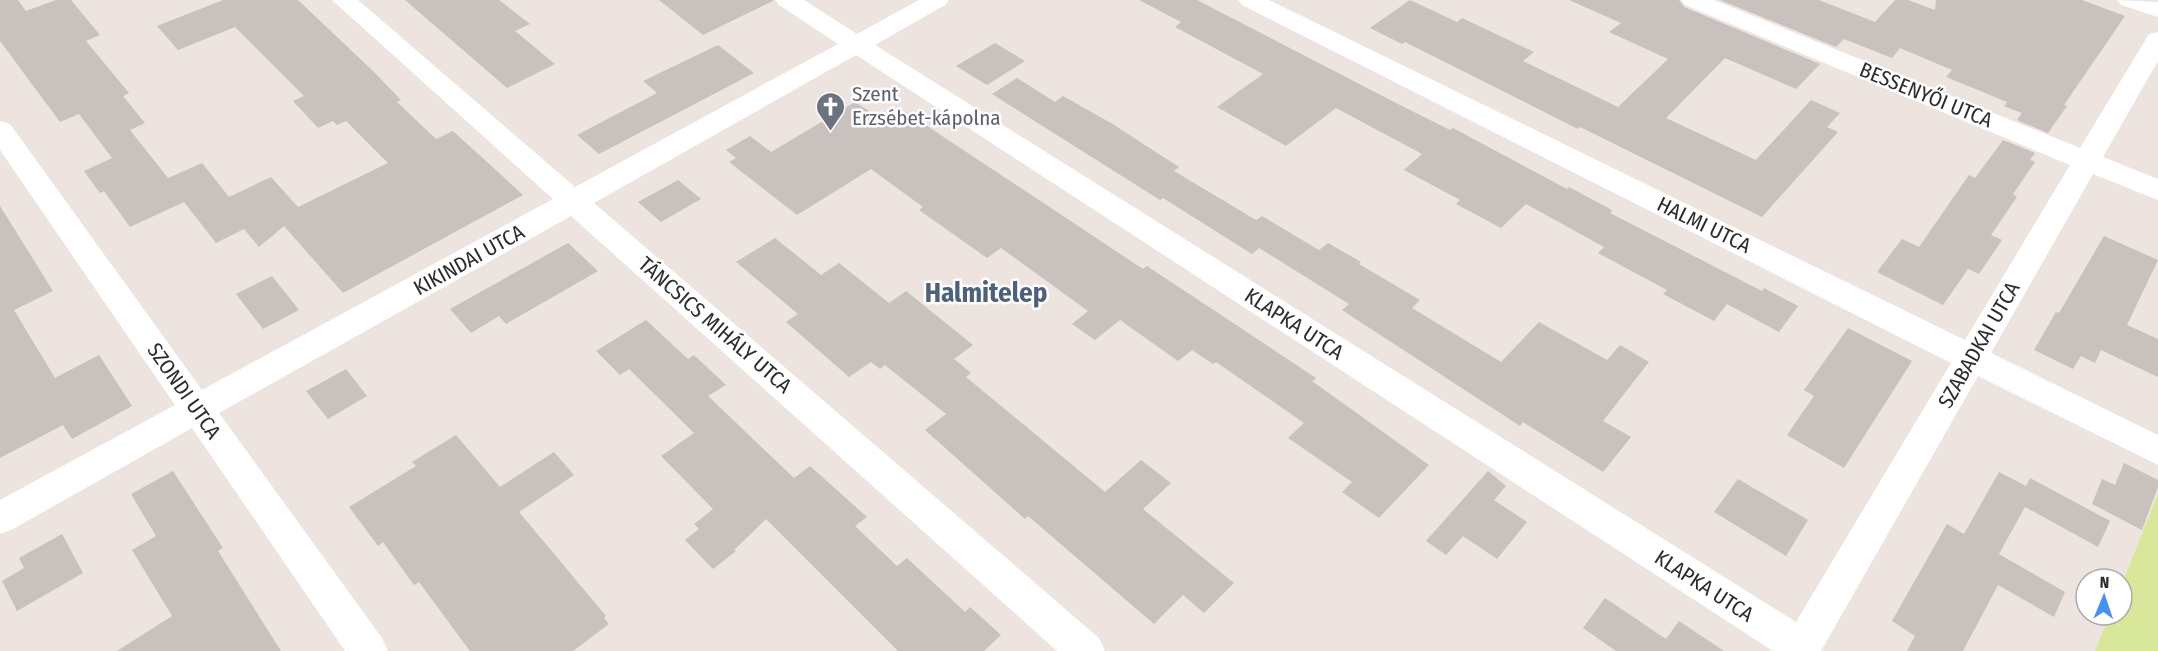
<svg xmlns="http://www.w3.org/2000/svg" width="2158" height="651" viewBox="0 0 2158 651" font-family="'Fira Sans Condensed',sans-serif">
<rect width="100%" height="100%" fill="#ede3df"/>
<!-- pitch -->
<polygon fill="#d9e79a" points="2158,494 2158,651 2095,651 2110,615 2122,615 2122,584"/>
<!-- building -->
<g fill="#c8c1be">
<polygon points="0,0 18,0 26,11 56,0 71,0 100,35 86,41 129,93 123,96 145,123 130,130 168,178 202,163 229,197 271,177 298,207 388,163 346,121 337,125 333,121 318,128 293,101 304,96 235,27 178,50 157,26 223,0 298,0 373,71 401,100 397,102 436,139 453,131 523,195 343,293 284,226 259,247 244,229 216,243 184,202 130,227 104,191 100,193 84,171 112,158 79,114 60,122 0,41"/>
<polygon points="405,0 499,0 530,24 515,31 555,64 507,88"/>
<polygon points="659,0 773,0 773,1 703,35"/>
<polygon points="1139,0 1197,0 1396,103 1450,130 1453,128 1567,189 1569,187 1612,210 1610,213 1762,291 1764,288 1798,306 1779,332 1727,304 1714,321 1663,294 1667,290 1598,253 1604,247 1526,204 1501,228 1456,204 1460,200 1404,170 1422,154 1336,108 1286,146 1217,107 1263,74 1175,27 1181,22"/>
<polygon points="1410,0 1457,22 1462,18 1534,52 1523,61 1618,107 1668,59 1609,32 1621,23 1569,0 1679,0 1684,7 1820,64 1796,89 1725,58 1666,118 1756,160 1811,100 1840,113 1827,127 1838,132 1762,217 1580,127 1578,129 1405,42 1402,44 1370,28"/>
<polygon points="1720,0 1819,0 1875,22 1895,0 1908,0 1935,10 1936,0 2082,0 2125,16 2064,105 2067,106 2048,133 2017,120 2022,113 2004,106 2007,102 1946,77 1952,70 1900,48 1892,58 1844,39 1836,47"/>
<polygon points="995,43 1025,61 987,85 956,66"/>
<polygon points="718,45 754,73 599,154 577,135 657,93 643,81"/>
<polygon points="1017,78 1055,102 1063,96 1111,123 1179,167 1174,171 1256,220 1262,216 1319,250 1328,243 1361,262 1359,264 1420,300 1412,308 1501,362 1539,322 1607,360 1620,345 1649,362 1603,421 1631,437 1603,472 1523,422 1520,426 1342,310 1349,304 1259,248 1252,254 1163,198 1160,200 992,94"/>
<polygon points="855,102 888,123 906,112 1143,269 1147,266 1316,378 1312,381 1429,465 1379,518 1342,492 1352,482 1288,438 1304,423 1216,362 1213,364 1192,350 1178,361 1120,320 1095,340 1072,324 1088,311 1001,248 987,258 919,210 923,207 871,169 797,215 729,162 736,158 726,150 750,136 771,152"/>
<polygon points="2003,140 2035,153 2030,160 2035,162 2013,194 2017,197 1991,235 2002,240 1979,274 1968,269 1943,305 1877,272 1902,239 1919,247 1969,175 1975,178"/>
<polygon points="678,180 701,199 661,222 638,202"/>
<polygon points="0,206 53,291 14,310 55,378 99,355 132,406 72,439 63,425 0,458"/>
<polygon points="2104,236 2158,260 2127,325 2158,339 2158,377 2101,350 2095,363 2081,356 2073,369 2034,350 2056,312 2059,313"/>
<polygon points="775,238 821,275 839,263 889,303 906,291 973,345 954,359 971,373 966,377 1105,492 1141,460 1171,483 1143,509 1234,583 1204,613 1183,595 1154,624 1028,516 1025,519 925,430 946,414 885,365 880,369 871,362 849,377 786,322 798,314 736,262"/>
<polygon points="568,243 598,271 506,324 499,316 471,333 450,309"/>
<polygon points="272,276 299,310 263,329 236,294"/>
<polygon points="646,320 688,359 694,355 726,385 708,396 794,478 810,466 867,517 855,526 897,566 907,558 965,612 970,607 1001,635 984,651 898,651 766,519 734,550 736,551 713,569 685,540 699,529 694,524 713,509 661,456 694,433 629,369 620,375 596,351"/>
<polygon points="1848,328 1912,361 1844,468 1787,435 1814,396 1804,390"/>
<polygon points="346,369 367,396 328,419 306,391"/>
<polygon points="456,435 500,487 554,452 574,475 519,512 606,616 604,618 609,624 573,651 470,651 419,582 414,585 383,542 378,546 349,507 416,466 412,462"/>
<polygon points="2124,463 2158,480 2158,487 2142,530 2092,504 2102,479 2115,485"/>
<polygon points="173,471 223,548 218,551 281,651 117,651 172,616 132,550 156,536 131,494"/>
<polygon points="1488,471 1506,486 1494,500 1527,522 1497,559 1463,536 1446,555 1426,541"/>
<polygon points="1999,472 2026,486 2030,478 2110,521 2098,547 2025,507 1999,554 2065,592 2054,617 1998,585 1963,651 1907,651 1915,636 1892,621 1947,524 1964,534"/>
<polygon points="1738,479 1808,520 1786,556 1714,512"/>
<polygon points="62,534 83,573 17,611 2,581 24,568 19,558"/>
<polygon points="1605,598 1666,639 1679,621 1724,651 1616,651 1583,628"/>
</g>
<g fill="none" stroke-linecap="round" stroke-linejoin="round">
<!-- minor -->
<g fill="#fff" fill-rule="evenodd">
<polygon points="332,0 358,0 575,187 838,44 779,5 775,0 804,0 857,34 919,0 949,0 945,5 875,45 1796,622 1951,363 1242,5 1238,0 1269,0 1965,340 2070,165 1685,5 1681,0 1714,0 2080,148 2146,39 2149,34 2158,32 2158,61 2103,157 2158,179 2158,200 2093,174 1991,353 2158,435 2158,465 1978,376 1821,651 1773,651 856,55 594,203 1099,638 1105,651 1057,651 571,216 219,413 382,638 388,651 345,651 192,428 13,529 0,534 0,500 175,405 0,150 0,121 10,124 202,390 553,199"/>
<polygon points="2117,0 2158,2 2158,17 2121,5"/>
</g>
</g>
<!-- icons -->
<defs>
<symbol id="church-pin" viewBox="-11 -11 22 30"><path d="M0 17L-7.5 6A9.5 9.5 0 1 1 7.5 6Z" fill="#6b7280" stroke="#fff"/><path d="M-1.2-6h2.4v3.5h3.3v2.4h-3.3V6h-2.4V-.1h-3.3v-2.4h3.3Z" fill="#fff"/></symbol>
</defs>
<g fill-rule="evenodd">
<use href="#church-pin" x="814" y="90" width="33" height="45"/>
</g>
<g text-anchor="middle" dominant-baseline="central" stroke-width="5" stroke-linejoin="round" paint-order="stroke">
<!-- worship labels -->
<g font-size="21" fill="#5b616d" stroke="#fff" text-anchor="start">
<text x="852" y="94">Szent<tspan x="852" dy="24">Erzsébet-kápolna</tspan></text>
</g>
<!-- street labels -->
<g font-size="21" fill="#2c2c2c" stroke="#fff">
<text transform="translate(1926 95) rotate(22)">BESSENYŐI UTCA</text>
<text transform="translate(1704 225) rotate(26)">HALMI UTCA</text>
<text transform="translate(469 260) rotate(-29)">KIKINDAI UTCA</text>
<text transform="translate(1294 324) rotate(33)">KLAPKA UTCA</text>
<text transform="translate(715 325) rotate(41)">TÁNCSICS MIHÁLY UTCA</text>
<text transform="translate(1979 345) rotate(-60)">SZABADKAI UTCA</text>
<text transform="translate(184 391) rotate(55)">SZONDI UTCA</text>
<text transform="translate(1704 586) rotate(33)">KLAPKA UTCA</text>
</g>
<!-- district labels -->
<g font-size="27" font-weight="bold" fill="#4e617b" stroke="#fff">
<text x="986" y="293">Halmitelep</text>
</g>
</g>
<!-- north arrow -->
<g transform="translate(2104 597) rotate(2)"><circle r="28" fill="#ffffff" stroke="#ababab" stroke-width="1.5"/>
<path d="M0-4.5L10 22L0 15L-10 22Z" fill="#4791f1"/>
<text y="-9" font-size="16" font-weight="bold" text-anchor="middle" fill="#2c2c2c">N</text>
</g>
</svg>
